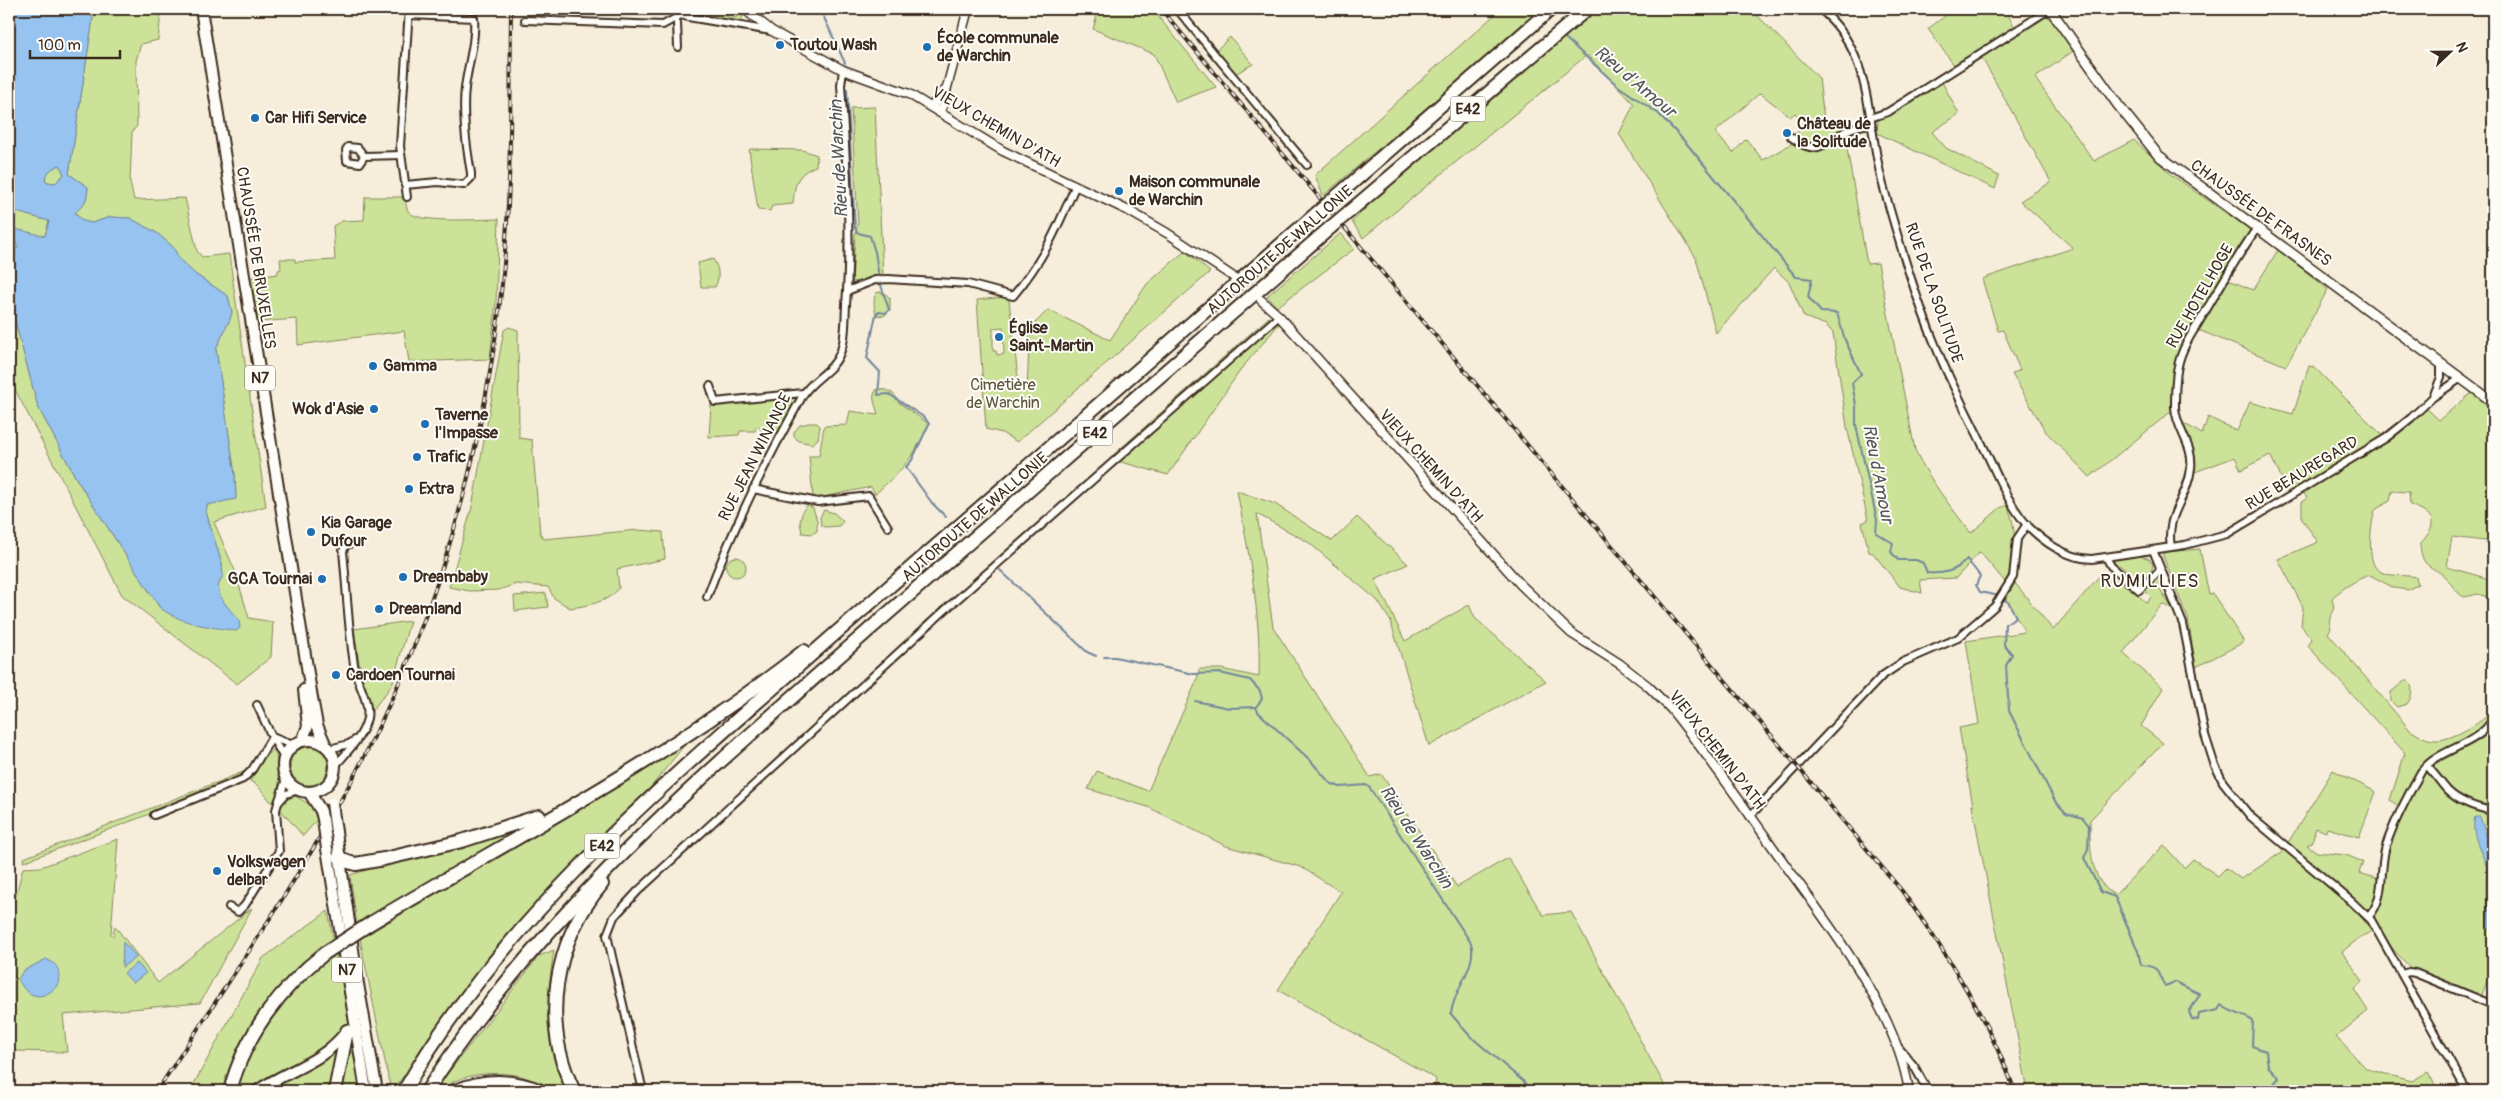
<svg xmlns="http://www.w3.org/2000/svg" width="2502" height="1100" viewBox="0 0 2502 1100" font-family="Pangolin,sans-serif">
<rect width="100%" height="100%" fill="#f6eedb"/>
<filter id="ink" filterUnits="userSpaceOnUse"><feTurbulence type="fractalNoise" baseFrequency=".02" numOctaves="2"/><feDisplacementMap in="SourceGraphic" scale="10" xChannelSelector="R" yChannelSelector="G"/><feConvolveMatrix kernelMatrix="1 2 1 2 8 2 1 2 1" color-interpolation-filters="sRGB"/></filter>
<g filter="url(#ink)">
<!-- green -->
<g fill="#cce298" stroke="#84865b" fill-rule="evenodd">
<path d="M49,9H187L161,13L158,40L141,44L136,61L137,126L132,132L130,182L134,200L185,198L197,251L202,257L229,254L266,506L214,522L235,571L249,618L273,622L271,657L237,684L122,595L9,378V299L38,407L77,480L160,608L233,614C227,609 214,591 217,582C218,580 221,578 222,576V564L206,512L207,505L236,498L235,475L216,349L230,319L232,312L228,296L195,274L180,260L173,247L157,233L130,218L110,217L92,223L83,221L75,212C85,204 87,200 88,187L69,174L93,18L81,12L72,15Z"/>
<polygon points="699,9 725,9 727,17 736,18 737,15 730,9 735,9 743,17 738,22 693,15 694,11"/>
<polygon points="1099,9 1152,9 1216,87 1176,102 1154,54 1093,29"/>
<polygon points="1501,9 1542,9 1323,196 1315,175"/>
<path d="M1597,9H1751L1819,78L1825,128L1843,125L1867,264L1878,263L1915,450C1930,481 1950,506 1971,533L2000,508L2007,505C2017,526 2018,561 2005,582L1980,552L1956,578L1920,580L1922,593L1900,587L1873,553L1869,552L1862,523L1868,520L1847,427L1833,333L1826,325L1804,317L1789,282L1774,268L1716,333L1696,258L1619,134L1634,104L1587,55L1363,238L1352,222L1371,203ZM1760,93L1790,117L1795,113L1803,122L1791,144L1763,160L1746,139L1733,153L1715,132Z"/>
<path d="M1954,9H2005L2019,35L2049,14L2076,49L2035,78L2094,161L2134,140L2173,176L2252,231L2224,278L2253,290L2278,250L2328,289L2286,366L2201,331H2189C2171,361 2172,376 2173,410L2090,477L2046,432L2012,374L2020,370L2003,330L1998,331L1982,279L2073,248L2020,201L2051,182L1982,58L1959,72L1928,29Z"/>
<polygon points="1230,37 1253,64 1233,75 1211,55"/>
<polygon points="1942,82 1959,114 1932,132 1946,148 1999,176 1995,189 1877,133 1878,120"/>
<polygon points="875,107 883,277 852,282 855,234 858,223 851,108"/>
<path d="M750,149L802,150L817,155L816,166C796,174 795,183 793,204L772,206L770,211L758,210L749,150Z"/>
<path d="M60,165L64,175L55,183L47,182L45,179C47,172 53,167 60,165Z"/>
<path d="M365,197H405C406,202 406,209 409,212C418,224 483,219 499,219L496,302L490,359L409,362L404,331L298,345L297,319L257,322L249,278L278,274V270L281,269L280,259H295V262L335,260L333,226L342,221L364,220Z"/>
<polygon points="9,210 49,221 45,236 11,236 18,247 9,258"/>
<polygon points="1341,233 1354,249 1277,307 1267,296"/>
<path d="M1185,251L1210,272L1017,442L1002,433L986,429L977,300L1006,297L1009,300L1018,378L1024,391L1027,389L1030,328L1048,310L1110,340L1147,284ZM1003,327L1004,354L997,355L996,351H993V328Z"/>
<path d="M713,259C719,268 720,278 715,287H701L698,263Z"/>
<path d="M880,292L885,293L890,298V310L884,316L876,315C874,308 873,299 876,293Z"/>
<polygon points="1269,317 1279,324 1242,368 1168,475 1121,462 1112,456"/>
<path d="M509,327L518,330L519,438L532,440L540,533L544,539L638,530L663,532L665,559L617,569L619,588C609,602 587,606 570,608L554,598L548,587L516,584L499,590L470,591L449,587L472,507L504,330Z"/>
<path d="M2309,366L2314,367L2382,435L2422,404L2439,420L2474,391L2493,406V542L2452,537L2447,567L2493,580V599L2478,594L2464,597C2455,592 2452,584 2445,577C2431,564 2422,570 2420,544C2429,534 2441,520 2422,510C2418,508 2414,507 2410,505L2409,492L2392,491L2390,501L2375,510C2371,523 2366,561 2378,570C2388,578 2404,574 2416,577L2418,584L2408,590L2394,588L2370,575C2360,577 2340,590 2332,598L2334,608C2330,616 2328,619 2331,628L2328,633L2410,730C2418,735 2426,740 2436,740C2450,741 2483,722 2492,711L2481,731L2428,759L2410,784L2399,807L2390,800L2405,753L2308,646L2312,639L2301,625L2303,607L2278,559L2318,542L2302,519V502L2307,499L2301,487L2289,493L2270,455L2241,470L2235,457L2195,472C2194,454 2190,440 2183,423L2202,434L2208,417L2237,431L2250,402L2293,414Z"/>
<path d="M877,389C886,389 896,392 898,402L929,424C913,459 903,469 875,494L871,487L818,498L813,497L809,456H819L824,426L847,425L850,411L878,415C876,405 870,397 877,389Z"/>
<polygon points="798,397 776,435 761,432 761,428 756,427 755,431 740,431 739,435 709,437 711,405"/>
<polygon points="809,423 817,423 820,426 818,439 812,444 799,441 794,437 794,432 800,425"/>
<path d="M1237,491L1275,504L1332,541L1357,517L1408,564L1375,579L1405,641L1469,605L1475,618L1546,681L1429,746L1390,620L1377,600L1308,542L1257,514L1273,627L1370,777L1381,774L1457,887L1508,858L1543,915L1571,912L1666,1088L1659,1091H1434L1436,1079L1278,990L1341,892L1301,867L1226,846L1148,807L1088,789L1097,771L1148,791L1197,680L1199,669H1221L1259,677C1261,613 1249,554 1237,491Z"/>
<polygon points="808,505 813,508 817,520 817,531 812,534 802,533 800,522 803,510"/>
<polygon points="824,510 834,513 843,521 839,526 825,527 821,525 820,517"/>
<polygon points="2200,549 2209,595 2213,594 2244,642 2196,667 2188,619 2163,556 2165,552"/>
<polygon points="2136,555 2148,558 2153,564 2152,570 2141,583 2134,583 2137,579 2119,565 2114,565 2111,561 2114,559"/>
<circle cx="736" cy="567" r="10"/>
<path d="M2102,573L2131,589L2147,603L2151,597L2146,592V588L2159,577L2161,579L2158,586L2173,610L2162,604L2123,653L2163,688L2141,726L2163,743L2090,820C2090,846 2089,881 2115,895L2164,845L2184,868L2193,859L2218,876L2226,868L2241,879L2285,850L2358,913L2372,931L2359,938L2342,952L2363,981L2354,989L2368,1011L2336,1037L2367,1069L2412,1081L2428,1072L2438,1091H2028L1972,805L1973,806L1959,728L1979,724L1966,641L2025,632L2006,599L2015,583L2053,630Z"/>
<polygon points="546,593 548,607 515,611 514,596"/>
<polygon points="410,621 392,685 367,717 354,629"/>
<path d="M2407,679C2414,686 2413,696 2407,704L2397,707L2391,701V692Z"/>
<polygon points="2493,729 2493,855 2488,843 2486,888 2488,927 2493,930 2493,980 2488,979 2480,1000 2415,973 2392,948 2373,919 2383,883 2384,859 2392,834 2417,783 2429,768 2432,770 2434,765 2483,738"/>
<polygon points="686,743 643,797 391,1091 360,939"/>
<circle cx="309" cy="766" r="19"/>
<path d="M275,749C277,766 284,788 272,803L257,785L250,781L263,757Z"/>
<polygon points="248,770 245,778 23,862 24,858"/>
<path d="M2333,770L2376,792L2359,837L2327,828L2326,832L2316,828L2312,842L2307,845L2317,852L2346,855L2363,862L2359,873L2379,879C2379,890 2376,905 2367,910L2286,842L2289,841Z"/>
<polygon points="295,796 312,806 317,820 303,836 279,808 284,801"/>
<polygon points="508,827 523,833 357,925 350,875"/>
<polygon points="118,839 111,934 113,936 115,926 158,983 252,908 200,1003 63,1015 67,1052 9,1051 9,922 23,868 41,867"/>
<polygon points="328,911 363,1091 190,1091 263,958"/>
<path d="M554,950C546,1001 543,1043 566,1091C546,1091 535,1078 516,1075C498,1072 472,1073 455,1081C448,1084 442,1090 434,1091L539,956Z"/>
</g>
<!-- water -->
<g fill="#97c3f0" stroke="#72869c" fill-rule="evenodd">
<path d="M9,9H49L72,15L81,12H88L93,18L69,174L88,187C87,202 85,203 75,213L83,221L92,223L110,217L130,218L157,233L173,247L180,260L195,274L228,296L232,312L230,319L216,349L235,475L236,499L207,505L206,512L222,564L223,576C210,592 229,608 239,620L240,628L236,631C207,626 184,625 160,608L77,480L38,407L9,299V258L18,247L11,236V228L45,236L49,221L9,210ZM60,165L64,175L55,183L47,182L45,179C47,172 53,167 60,165Z"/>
<path d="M2475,817H2480L2493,855V930L2488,927C2488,912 2489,878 2486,865C2481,850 2470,833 2475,817Z"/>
<polygon points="123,942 137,957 122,967"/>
<path d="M46,959C58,964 61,971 58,984C45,1002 27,999 18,979L23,971Z"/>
<polygon points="137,963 146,973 133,983 124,973"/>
</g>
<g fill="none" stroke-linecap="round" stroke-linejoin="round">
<!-- stream -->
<g stroke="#72869c" stroke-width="2">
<polyline points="820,9 845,63"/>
<polyline points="1532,9 1535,12"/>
<path d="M1563,36L1618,86L1659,114L1687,144L1796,277L1812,279L1808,297L1821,312L1837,313L1845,340L1861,374L1852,383L1856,405V425L1877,520L1876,533L1893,543L1891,552L1898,560H1916L1923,563L1927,573C1943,574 1956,572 1967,559L1980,576L1976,585L1980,592L1999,596"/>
<polyline points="847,89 855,228 858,233 870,236 875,252 879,277"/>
<polyline points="880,282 889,310 886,313 879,312 876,314 867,358 880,372 878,395 889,394 925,418 929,424 912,460 906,467 932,503 946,517"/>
<polyline points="1000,570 1087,652 1096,656"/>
<path d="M2003,599L2009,603L2016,617L2005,624L2004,645L2012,654L2006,666L2009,711L2055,801L2066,813L2083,818L2089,826L2088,849L2084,858L2101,892L2115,897L2138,951L2141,965C2162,967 2156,972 2165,986L2175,982L2200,994L2189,1012L2192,1019L2198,1020L2199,1014L2218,1010L2221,1005C2231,1013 2243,1014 2253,1021L2252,1046L2266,1051L2268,1066L2279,1078L2267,1091"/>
<path d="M1104,657H1115L1194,674L1220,673L1250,680L1260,691L1262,699L1256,707L1258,712L1310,760L1330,783L1340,787L1366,785L1369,787L1471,943C1478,966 1453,989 1451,1014L1470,1036L1524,1082L1531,1091"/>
<polyline points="1195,701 1229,708 1256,707"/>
</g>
<defs>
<g id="minor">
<polyline points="683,9 681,15 688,17 771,31"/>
<polyline points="1177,9 1307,165"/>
<path d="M1820,9C1874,52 1866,124 1883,185C1899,242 1916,300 1939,354C1952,385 1968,415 1983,446C1996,472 2007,502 2027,525C2043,542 2068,559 2092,559L2185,545L2227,534L2386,438L2411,418L2433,397L2461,378"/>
<polyline points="525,20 663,25 681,15"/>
<polyline points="677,23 678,47"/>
<polyline points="1870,118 1888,112 2050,9"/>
<path d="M1791,137C1818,158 1823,143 1848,130C1855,126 1864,125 1871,124"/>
<polyline points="364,156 360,163 347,161 346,150 348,147 358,148 364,156 401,155"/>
<path d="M405,185L438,182L464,185L471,178V173C466,145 462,116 465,88C468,64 476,41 474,18L410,15"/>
<polyline points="407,197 400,146 409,9"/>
<path d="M847,291L875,280L888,279L968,284L1013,296C1044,259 1056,231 1075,187"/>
<polyline points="710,386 715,402 803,393"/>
<polyline points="2433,397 2441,377 2441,364"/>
<polyline points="753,489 818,502 869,496 888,527"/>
<path d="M2171,547C2165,513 2188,499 2191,468C2194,445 2176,430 2175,407C2175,393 2175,379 2178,366C2182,346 2195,329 2205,312C2222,283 2238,255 2257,228"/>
<polyline points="2153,550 2183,624 2205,735 2214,763 2223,782 2250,816 2351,901 2371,920 2467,1091"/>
<polyline points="2106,557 2111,566 2139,590 2160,570"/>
<path d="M707,597C733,527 766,461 803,395C812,379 833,372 840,353C846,339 845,320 846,305C852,231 846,158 841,85L843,70"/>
<polyline points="329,749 349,744 355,740"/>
<polyline points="284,758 272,737 293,745"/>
<path d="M335,766C347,752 363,737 367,718C370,702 358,685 355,670C348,631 347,590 343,551L346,545L350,544"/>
<path d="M2427,766C2435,774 2440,782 2447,790C2459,802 2477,808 2493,811"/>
<polyline points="286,779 278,803 286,794 299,790"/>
<polyline points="154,815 243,779 252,770 272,737 257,705"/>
<polyline points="1750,816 1882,676 1903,662 1958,638 1995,606 2013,577 2017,539 2027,524"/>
<polyline points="229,907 238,912 245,905 279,851 276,810 278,803"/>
<path d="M2368,917C2386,900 2379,868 2386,846C2394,821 2408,795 2421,772C2439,747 2477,747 2493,719"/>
<polyline points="2402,974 2409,972 2415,973 2493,1005"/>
<polyline points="1899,1048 1914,1066 1928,1091"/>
<polyline points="643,1091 607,935 614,917 638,891 945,610 1279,316"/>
</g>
<g id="tertiary">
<polyline points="744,9 772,31 843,70 909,94 1003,151 1129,211 1167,233 1232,276"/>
<polyline points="932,107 942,92 946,91"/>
<polyline points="939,112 947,98 946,91 968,9"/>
<path d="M1261,300L1279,316L1521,585L1571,633L1620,664L1648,686L1671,709C1711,759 1747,811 1784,863C1832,929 1896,1010 1909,1091"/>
</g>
<polyline id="secondary" points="2050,9 2118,105 2158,155 2493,402"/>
<g id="primary">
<polyline points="201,9 312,698 317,725 326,746"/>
<circle cx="309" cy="766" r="26"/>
<polyline points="302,741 308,726 304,690"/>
<polyline points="309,792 321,811 323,819"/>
<polyline points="336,832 358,984 377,1091"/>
<polyline points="327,849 366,1091"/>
<path d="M257,1091C289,1069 321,1064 346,1032"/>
</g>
<g id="motorway">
<polyline points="1337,196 1551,9"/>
<polyline points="1350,211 1587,9"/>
<polyline points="339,857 348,862 356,864 384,859 462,841 539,816"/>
<path d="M371,923C517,836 670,757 804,651"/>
<path d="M230,1091C244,1036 281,987 325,953"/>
<polyline points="335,1091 347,1031"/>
<path d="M404,1091C506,912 683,768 836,633C997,493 1157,354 1317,213"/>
<path d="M427,1091C544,909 709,771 870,629C1024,495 1177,361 1331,227"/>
<path d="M455,1091C485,1079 511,1079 541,1091"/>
<path d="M574,1091C540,1022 554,942 602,884"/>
</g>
</defs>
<!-- minor casing -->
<use href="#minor" stroke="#3b2a1e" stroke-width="10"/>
<!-- tertiary casing -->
<use href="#tertiary" stroke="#3b2a1e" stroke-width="11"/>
<!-- secondary casing -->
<use href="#secondary" stroke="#3b2a1e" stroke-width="12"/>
<!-- primary casing -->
<use href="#primary" stroke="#3b2a1e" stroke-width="14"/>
<!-- motorway casing -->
<use href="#motorway" stroke="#3b2a1e" stroke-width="16"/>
<!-- minor -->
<use href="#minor" stroke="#fdfcf7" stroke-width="6"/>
<!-- tertiary -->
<use href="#tertiary" stroke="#fdfcf7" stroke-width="8"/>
<!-- secondary -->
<use href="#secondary" stroke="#fdfcf7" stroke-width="9"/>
<!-- primary -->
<use href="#primary" stroke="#fdfcf7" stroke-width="10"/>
<!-- motorway -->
<use href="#motorway" stroke="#fdfcf7" stroke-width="12"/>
<defs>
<g id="rail">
<path d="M1161,9L1902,891C1947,954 1988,1019 2015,1091"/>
<path d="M157,1091C229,980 306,871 366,753C440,607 485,446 502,284C512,193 510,100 511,9"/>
</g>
</defs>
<!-- rail casing -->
<use href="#rail" stroke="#3b2a1e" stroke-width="4"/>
<!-- rail -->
<use href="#rail" stroke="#fdfcf7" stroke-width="2" stroke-dasharray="5.5" stroke-linecap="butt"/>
<defs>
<g id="primary-bridge">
<polyline points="332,803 336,832"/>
<polyline points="323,819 327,849"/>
</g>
<g id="motorway-bridge">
<polyline points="1317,213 1337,196"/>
<polyline points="1331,227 1350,211"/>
<polyline points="325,953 371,923"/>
</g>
</defs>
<!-- primary-bridge casing -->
<use href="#primary-bridge" stroke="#3b2a1e" stroke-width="14" stroke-linecap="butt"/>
<!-- motorway-bridge casing -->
<use href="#motorway-bridge" stroke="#3b2a1e" stroke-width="16" stroke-linecap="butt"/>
<!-- primary-bridge -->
<use href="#primary-bridge" stroke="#fdfcf7" stroke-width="10"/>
<!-- motorway-bridge -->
<use href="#motorway-bridge" stroke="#fdfcf7" stroke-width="12"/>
</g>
</g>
<!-- markers -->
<g fill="#1f6fb2" stroke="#fdfcf7" stroke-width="2">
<circle cx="780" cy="45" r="5"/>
<circle cx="927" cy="47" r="5"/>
<circle cx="255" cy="118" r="5"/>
<circle cx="1787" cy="133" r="5"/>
<circle cx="1119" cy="191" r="5"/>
<circle cx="999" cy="337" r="5"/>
<circle cx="373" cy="366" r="5"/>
<circle cx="374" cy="409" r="5"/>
<circle cx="425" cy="424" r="5"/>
<circle cx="417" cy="457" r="5"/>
<circle cx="409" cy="489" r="5"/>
<circle cx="311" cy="532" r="5"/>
<circle cx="403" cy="577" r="5"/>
<circle cx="322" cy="579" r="5"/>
<circle cx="379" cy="609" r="5"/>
<circle cx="336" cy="675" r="5"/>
<circle cx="217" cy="871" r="5"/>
</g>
<g text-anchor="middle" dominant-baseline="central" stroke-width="4" stroke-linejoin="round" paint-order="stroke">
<!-- shield labels -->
<g fill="#fdfcf7" stroke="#75695f" stroke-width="1">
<rect x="1450.5" y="96.5" width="35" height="25" rx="4"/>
<rect x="245" y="365.5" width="30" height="25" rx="4"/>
<rect x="1077.5" y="420.5" width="35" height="25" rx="4"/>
<rect x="584.5" y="833.5" width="35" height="25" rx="4"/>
<rect x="332" y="957.5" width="30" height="25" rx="4"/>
</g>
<g font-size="15" font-weight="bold" fill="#3b2a1e">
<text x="1468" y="109">E42</text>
<text x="260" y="378">N7</text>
<text x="1095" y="433">E42</text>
<text x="602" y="846">E42</text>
<text x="347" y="970">N7</text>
</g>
<!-- poi labels -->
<g font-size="16" font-weight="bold" fill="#3b2a1e" stroke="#fdfcf7" text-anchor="start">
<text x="937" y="38">École communale<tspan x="937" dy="18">de Warchin</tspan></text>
<text x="790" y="45">Toutou Wash</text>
<text x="265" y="118">Car Hifi Service</text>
<text x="1797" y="124">Château de<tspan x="1797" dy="18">la Solitude</tspan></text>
<text x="1129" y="182">Maison communale<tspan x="1129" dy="18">de Warchin</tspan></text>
<text x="1009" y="328">Église<tspan x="1009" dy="18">Saint-Martin</tspan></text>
<text x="383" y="366">Gamma</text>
<text x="364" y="409" text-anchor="end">Wok d'Asie</text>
<text x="435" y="415">Taverne<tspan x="435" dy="18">l'Impasse</tspan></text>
<text x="427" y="457">Trafic</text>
<text x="419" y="489">Extra</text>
<text x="321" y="523">Kia Garage<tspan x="321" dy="18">Dufour</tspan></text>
<text x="413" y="577">Dreambaby</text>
<text x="312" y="579" text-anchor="end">GCA Tournai</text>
<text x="389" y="609">Dreamland</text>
<text x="346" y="675">Cardoen Tournai</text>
<text x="227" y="862">Volkswagen<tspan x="227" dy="18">delbar</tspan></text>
</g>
<!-- street labels -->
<g font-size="16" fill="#3b2a1e" stroke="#fdfcf7">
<text transform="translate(996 127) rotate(30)">VIEUX CHEMIN D'ATH</text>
<text transform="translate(2261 213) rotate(36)">CHAUSSÉE DE FRASNES</text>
<text transform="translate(1280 250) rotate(-41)">AUTOROUTE DE WALLONIE</text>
<text transform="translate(256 258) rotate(81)">CHAUSSÉE DE BRUXELLES</text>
<text transform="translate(1934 293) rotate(71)">RUE DE LA SOLITUDE</text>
<text transform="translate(2200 296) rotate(-60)">RUE HOTELHOGE</text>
<text transform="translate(755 457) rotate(-63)">RUE JEAN WINANCE</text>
<text transform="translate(1431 466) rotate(48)">VIEUX CHEMIN D'ATH</text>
<text transform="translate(2302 473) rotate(-31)">RUE BEAUREGARD</text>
<text transform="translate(975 517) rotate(-41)">AUTOROUTE DE WALLONIE</text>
<text transform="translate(1717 750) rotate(52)">VIEUX CHEMIN D'ATH</text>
</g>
<!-- park labels -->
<g font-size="16" fill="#5f583c" stroke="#fdfcf7">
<text x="1003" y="385">Cimetière<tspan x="1003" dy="18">de Warchin</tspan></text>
</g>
<!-- water labels -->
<g font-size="18" font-style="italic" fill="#57585d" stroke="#fdfcf7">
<text transform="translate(1635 82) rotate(40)">Rieu d'Amour</text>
<text transform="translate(839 159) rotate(-93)">Rieu de Warchin</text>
<text transform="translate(1878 474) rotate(79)">Rieu d'Amour</text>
<text transform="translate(1416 837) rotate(57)">Rieu de Warchin</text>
</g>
<!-- quarter labels -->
<g font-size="19" letter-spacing="1" fill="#3b2a1e" stroke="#fdfcf7">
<text x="2150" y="581">RUMILLIES</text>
</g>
</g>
<!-- margin -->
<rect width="2502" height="1100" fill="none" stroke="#fdfcf7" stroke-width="30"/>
<rect x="15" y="15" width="2472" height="1070" fill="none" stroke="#3b2a1e" stroke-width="2" filter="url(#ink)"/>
<!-- north arrow -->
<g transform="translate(2450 52) rotate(68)" stroke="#fdfcf7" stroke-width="4" paint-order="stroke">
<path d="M0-4L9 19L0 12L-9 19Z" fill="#3b2a1e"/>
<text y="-8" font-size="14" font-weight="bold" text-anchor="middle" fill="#3b2a1e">N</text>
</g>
<!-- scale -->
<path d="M30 50v8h90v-8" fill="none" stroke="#3b2a1e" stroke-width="2.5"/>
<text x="38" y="50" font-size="15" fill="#3b2a1e" stroke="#fdfcf7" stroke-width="4" paint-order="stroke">100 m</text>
</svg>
